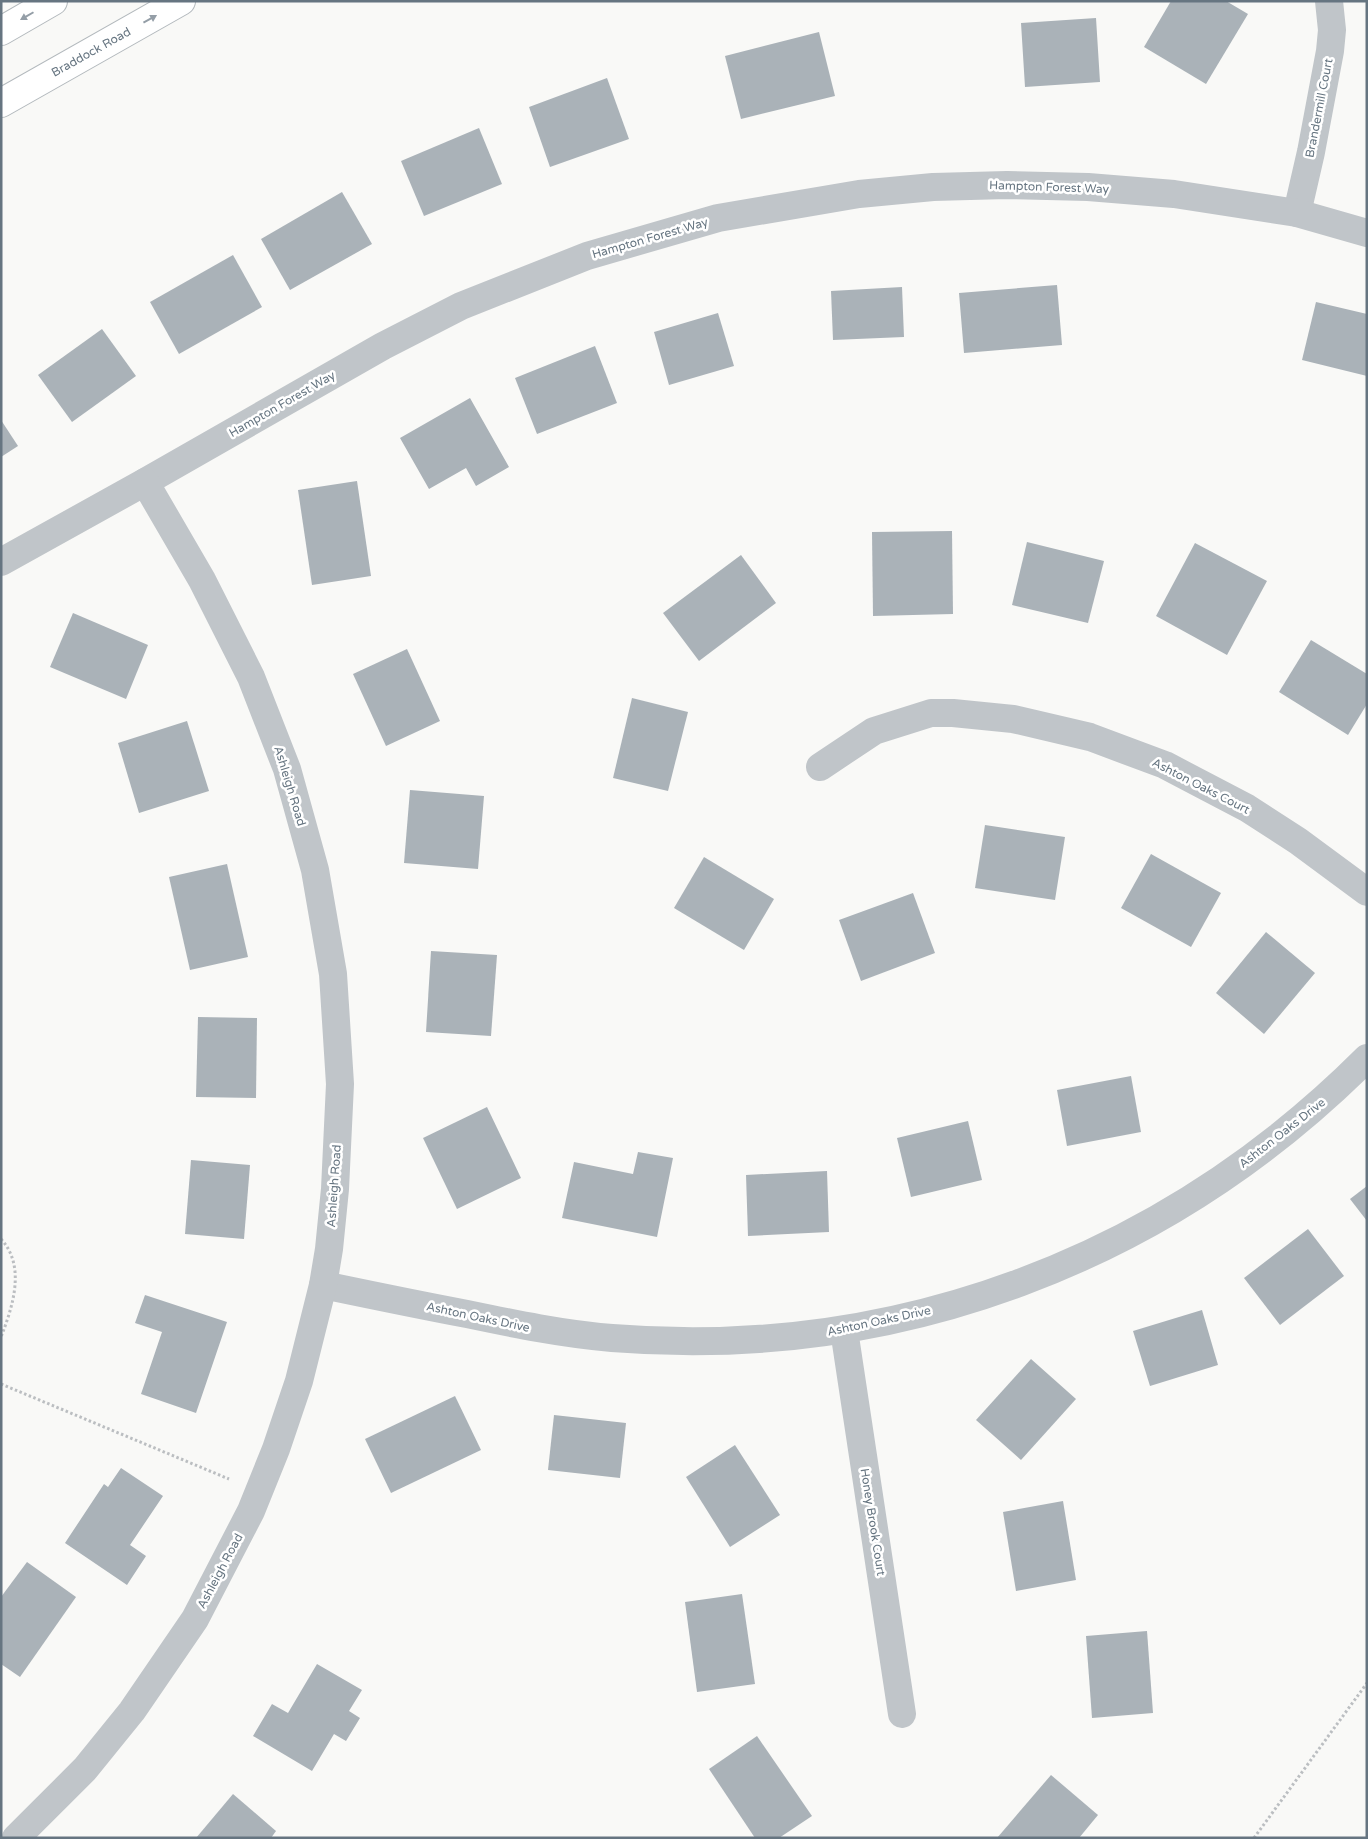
<svg xmlns="http://www.w3.org/2000/svg" width="1368" height="1839" viewBox="0 0 1368 1839" font-family="'Varela Round',sans-serif">
<rect width="100%" height="100%" fill="#f9f9f7"/>
<!-- building -->
<g fill="#aab2b8">
<polygon points="1171,1 1226,1 1248,14 1206,84 1144,47"/>
<polygon points="1096,18 1100,82 1025,87 1021,23"/>
<polygon points="819,32 835,96 741,119 725,56"/>
<polygon points="607,78 629,139 550,167 529,107"/>
<polygon points="479,128 502,184 424,216 401,161"/>
<polygon points="342,192 372,244 290,290 261,239"/>
<polygon points="233,255 262,307 179,354 150,302"/>
<polygon points="1057,285 1062,345 964,353 959,293"/>
<polygon points="902,287 904,337 833,340 831,291"/>
<polygon points="1316,302 1367,314 1367,376 1302,360"/>
<polygon points="718,313 734,366 669,385 654,332"/>
<polygon points="102,329 136,376 72,422 38,375"/>
<polygon points="595,346 617,403 537,434 515,378"/>
<polygon points="470,398 509,467 476,486 466,468 429,489 400,438"/>
<polygon points="1,420 18,446 1,457"/>
<polygon points="357,481 371,576 312,585 298,490"/>
<polygon points="952,531 953,614 873,616 872,532"/>
<polygon points="1027,542 1104,561 1088,623 1012,605"/>
<polygon points="1195,543 1267,581 1227,655 1156,616"/>
<polygon points="741,555 776,603 699,661 663,613"/>
<polygon points="73,613 148,645 126,699 50,667"/>
<polygon points="1311,640 1367,674 1367,704 1348,735 1279,692"/>
<polygon points="407,649 440,721 386,746 353,674"/>
<polygon points="632,698 688,712 668,791 613,778"/>
<polygon points="187,721 209,791 139,813 118,743"/>
<polygon points="410,790 484,796 478,869 404,863"/>
<polygon points="985,825 1065,837 1055,900 975,888"/>
<polygon points="1151,854 1221,893 1191,947 1121,908"/>
<polygon points="704,857 774,899 744,950 674,908"/>
<polygon points="227,864 248,957 190,970 169,877"/>
<polygon points="913,893 935,953 861,981 839,920"/>
<polygon points="1266,932 1315,973 1264,1034 1216,993"/>
<polygon points="431,951 497,955 491,1036 426,1032"/>
<polygon points="198,1017 257,1018 256,1098 196,1097"/>
<polygon points="1131,1076 1141,1132 1067,1146 1057,1090"/>
<polygon points="487,1107 521,1178 457,1209 423,1138"/>
<polygon points="968,1121 982,1180 911,1197 897,1138"/>
<polygon points="638,1152 673,1158 657,1237 562,1218 574,1162 633,1174"/>
<polygon points="191,1160 250,1165 244,1239 185,1234"/>
<polygon points="827,1171 829,1232 748,1236 746,1175"/>
<polygon points="1367,1186 1367,1221 1350,1199"/>
<polygon points="1308,1229 1344,1276 1280,1325 1244,1278"/>
<polygon points="145,1295 227,1322 196,1413 141,1394 162,1332 135,1323"/>
<polygon points="1202,1310 1218,1365 1150,1386 1133,1331"/>
<polygon points="1031,1359 1076,1399 1021,1460 976,1420"/>
<polygon points="455,1396 481,1450 391,1493 365,1439"/>
<polygon points="554,1415 626,1423 620,1478 548,1470"/>
<polygon points="735,1445 780,1515 730,1547 686,1477"/>
<polygon points="121,1468 163,1496 130,1545 146,1556 127,1585 65,1543 104,1484 108,1487"/>
<polygon points="1063,1501 1076,1580 1016,1591 1003,1512"/>
<polygon points="27,1562 76,1597 20,1677 1,1664 1,1597"/>
<polygon points="742,1594 755,1684 697,1692 685,1602"/>
<polygon points="1147,1631 1153,1713 1092,1718 1086,1636"/>
<polygon points="317,1664 362,1690 349,1711 360,1718 346,1741 334,1734 312,1771 253,1736 272,1704 288,1713"/>
<polygon points="757,1736 812,1816 779,1838 755,1838 709,1769"/>
<polygon points="1051,1775 1098,1815 1079,1838 997,1838"/>
<polygon points="233,1794 276,1831 271,1838 196,1838"/>
</g>
<g fill="none" stroke-linecap="round" stroke-linejoin="round">
<defs>
<g id="secondary">
<polyline points="1,31 53,1"/>
<polyline points="1,103 181,1"/>
</g>
</defs>
<!-- secondary casing -->
<use href="#secondary" stroke="#b3b9bd" stroke-width="30"/>
<!-- path -->
<g stroke="#bbbec1" stroke-width="3" stroke-dasharray="2.5 2.5" stroke-linecap="butt">
<path d="M1,1239C26,1266 13,1306 1,1337"/>
<polyline points="1,1384 229,1479"/>
<polyline points="1254,1838 1367,1683"/>
</g>
<!-- street -->
<g stroke="#c0c5c9" stroke-width="28">
<polyline points="1297,213 1311,152 1330,51 1332,30 1329,1"/>
<polyline points="1,562 145,482 383,346 461,306 587,256 718,218 859,194 933,187 1007,185 1088,187 1174,194 1297,213 1367,233"/>
<polyline points="820,767 874,731 931,713 953,713 1013,719 1090,737 1165,765 1247,808 1298,841 1367,892"/>
<path d="M323,1285C371,1295 419,1305 467,1314C515,1324 563,1334 612,1338C897,1361 1165,1260 1367,1058"/>
<polyline points="844,1330 902,1714"/>
<polyline points="16,1838 85,1769 132,1711 195,1619 251,1511 276,1449 299,1381 323,1285 329,1249 335,1189 340,1084 333,974 315,870 287,769 251,677 202,580 145,482"/>
</g>
<!-- secondary -->
<use href="#secondary" stroke="#fff" stroke-width="28"/>
</g>
<!-- one-way arrows -->
<defs><path id="oneway-solid" d="M-6-.8H1V-3.2L6.5 0L1 3.2V.8H-6Z" transform="scale(1.25)"/></defs>
<g fill="#949ea7">
<use href="#oneway-solid" transform="translate(27 16) rotate(150)"/>
<use href="#oneway-solid" transform="translate(150 19) rotate(-29)"/>
</g>
<g text-anchor="middle" dominant-baseline="central" stroke-width="5" stroke-linejoin="round" paint-order="stroke">
<!-- street labels -->
<g font-size="12" fill="#667581" stroke="#fff">
<text transform="translate(91 52) rotate(-29)">Braddock Road</text>
<text transform="translate(1319 108) rotate(-79)">Brandermill Court</text>
<text transform="translate(1049 187) rotate(2)">Hampton Forest Way</text>
<text transform="translate(650 238) rotate(-16)">Hampton Forest Way</text>
<text transform="translate(282 404) rotate(-30)">Hampton Forest Way</text>
<text transform="translate(290 786) rotate(73)">Ashleigh Road</text>
<text transform="translate(1201 786) rotate(27)">Ashton Oaks Court</text>
<text transform="translate(1282 1133) rotate(-38)">Ashton Oaks Drive</text>
<text transform="translate(334 1186) rotate(-86)">Ashleigh Road</text>
<text transform="translate(478 1317) rotate(12)">Ashton Oaks Drive</text>
<text transform="translate(879 1321) rotate(-12)">Ashton Oaks Drive</text>
<text transform="translate(873 1522) rotate(81)">Honey Brook Court</text>
<text transform="translate(220 1571) rotate(-62)">Ashleigh Road</text>
</g>
</g>
<!-- border -->
<rect width="1368" height="1839" fill="none" stroke="#667581" stroke-width="5"/>
</svg>
